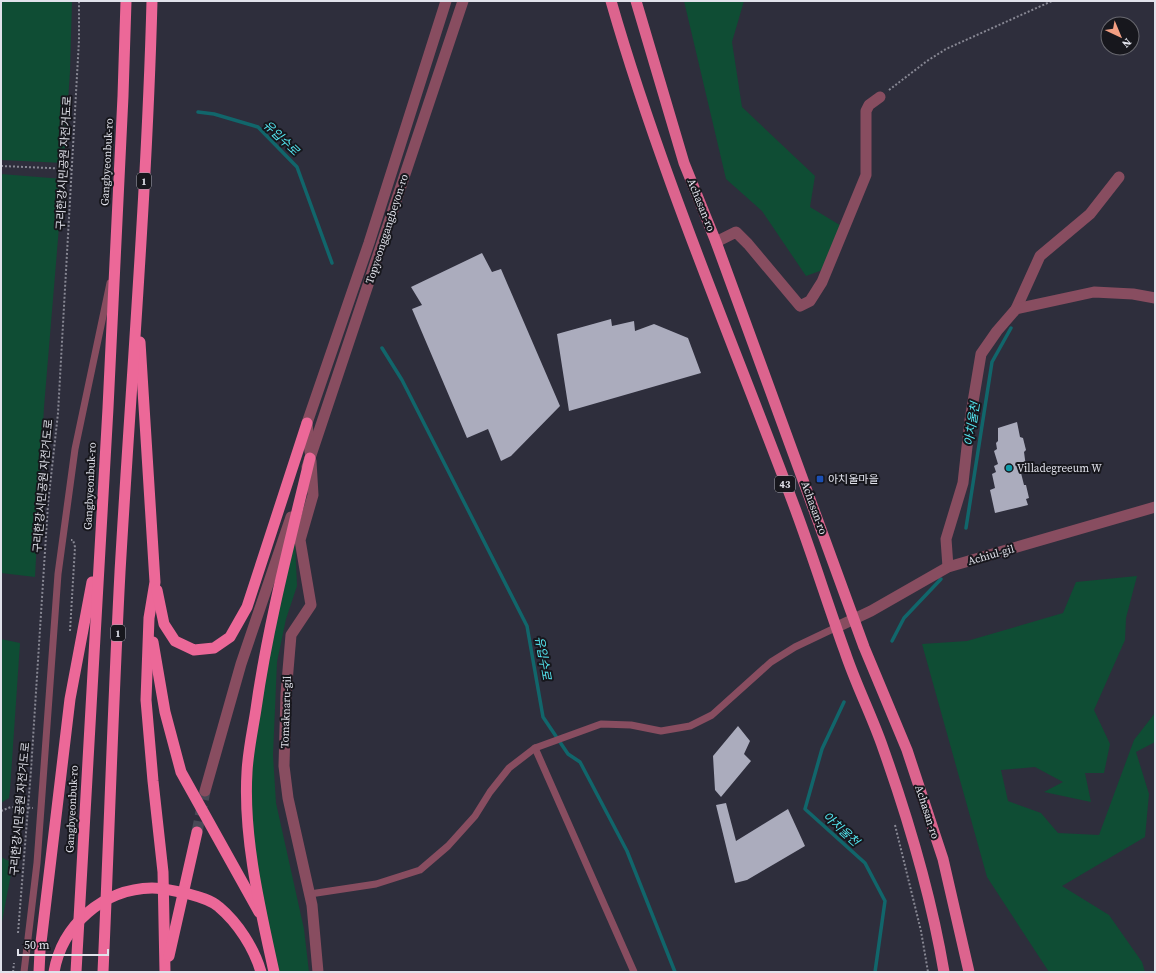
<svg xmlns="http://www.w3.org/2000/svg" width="1156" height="973" viewBox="0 0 1156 973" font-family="'Source Serif 4','Noto Sans KR',serif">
<rect width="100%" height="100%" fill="#2e2e3c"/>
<!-- green -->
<g fill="#0f4d34">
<polygon points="1,1 72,1 70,71 64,163 1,160"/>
<polygon points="684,1 744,1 732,42 742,107 815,176 810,207 848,230 828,268 806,276 762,211 726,179"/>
<polygon points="1,174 63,179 44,407 35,577 1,573"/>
<polygon points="295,539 297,586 286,619 277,662 273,755 276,803 304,929 309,972 277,972 256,862 251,798 252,765 266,670"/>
<polygon points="1137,576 1126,618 1125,640 1094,710 1110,744 1104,773 1085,773 1091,802 1044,792 1063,782 1035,767 1001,770 1008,801 1041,813 1058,833 1099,835 1134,740 1155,713 1155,742 1136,752 1149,794 1145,837 1062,886 1109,915 1142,962 1145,972 1049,972 987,877 922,644 967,641 1063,613 1076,582"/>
<polygon points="1,639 20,643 10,790 9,798 1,803"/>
<polygon points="1,857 13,863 1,927"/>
</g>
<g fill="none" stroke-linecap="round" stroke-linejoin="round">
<!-- stream -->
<g stroke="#11666b" stroke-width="3.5">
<polyline points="198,112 214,114 258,127 297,167 332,263"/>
<polyline points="382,348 402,380 527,626 543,717 568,754 580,762 627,851 675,972"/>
<polyline points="966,528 992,362 1011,328"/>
<polyline points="892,641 904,618 941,579"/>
<polyline points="844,702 822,749 805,809 865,863 885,901 875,972"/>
</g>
</g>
<!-- building -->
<g fill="#abacbd">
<polygon points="482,253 492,272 501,269 560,406 511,456 501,461 488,429 467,438 412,309 422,305 411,287"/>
<polygon points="611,319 612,326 634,321 635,331 654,324 688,338 701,373 569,411 557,334"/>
<polygon points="1017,422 1020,437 1023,438 1026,450 1024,452 1026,467 1020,469 1024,485 1026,485 1029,498 1026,499 1028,505 995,513 990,490 995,488 992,474 996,472 994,466 998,464 994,451 997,449 996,443 998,441 998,428"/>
<polygon points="738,726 750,741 744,754 751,761 721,797 715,790 713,756"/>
<polygon points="726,803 736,841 788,809 805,846 747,880 735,883 716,805"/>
</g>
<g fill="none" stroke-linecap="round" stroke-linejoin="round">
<!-- trunk-tunnel -->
<polyline stroke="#494956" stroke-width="11" stroke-dasharray="11 5.5" stroke-linecap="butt" points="197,832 205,791"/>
<!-- path -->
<g stroke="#878793" stroke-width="2" stroke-dasharray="2 2" stroke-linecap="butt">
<polyline points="889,90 927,61 946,49 1052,1"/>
<polyline points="1,166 72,169"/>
<polyline points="70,631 75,547 73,540 71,540"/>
<polyline points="1,811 11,807 33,808"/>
<polyline points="895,825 921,931 928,972"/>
<polyline points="18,933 31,770 48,504 58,413 79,40 79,1"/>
<polyline points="13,972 14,963"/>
</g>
<!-- service -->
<g stroke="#884d60" stroke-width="7">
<polyline points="535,748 634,972"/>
<polyline points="310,894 376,884 420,870 448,846 475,816 490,792 509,768 535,748 601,724 631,725 661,731 690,726 712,715 771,662 795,647 837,627"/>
<polyline points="24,972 37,863 58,574 75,449 110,283"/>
</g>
<!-- minor -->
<g stroke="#884d60" stroke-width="11">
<polyline points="716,242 736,232 748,244 800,306 810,301 822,282 866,175 866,111 869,105 880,97"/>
<polyline points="1016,309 1040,256 1090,214 1119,177"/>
<polyline points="311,461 313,495 300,540 311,605 291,635 286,694 284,766 288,798 312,905 318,972"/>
<polyline points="948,567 946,539 963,483 970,420 981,354 997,331 1016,309 1094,292 1133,294 1155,298"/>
</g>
<!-- tertiary -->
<g stroke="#884d60" stroke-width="11">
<polyline points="310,452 307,423 369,243 446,1"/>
<polyline points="307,467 463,1"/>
<polyline points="837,627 871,611 948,567 1155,507"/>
<polyline points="205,791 241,664 291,517"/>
</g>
<!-- primary -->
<g stroke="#dc648e" stroke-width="11">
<path d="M611,1C661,175 733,342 796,511C813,557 828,605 845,652C856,685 872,716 883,748C909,821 931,895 944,972"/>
<polyline points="636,1 684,163 716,242 864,647 907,750 943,859 969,972"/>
</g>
<!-- trunk -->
<g stroke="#ec6898" stroke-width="11">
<polyline points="140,342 155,582 149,618 146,700 153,781 163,872 165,972"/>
<polyline points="157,590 164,624 175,641 194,650 214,648 230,637 247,607 307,423"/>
<polyline points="153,642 165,712 181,772 259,912"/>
<polyline points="169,956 197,832"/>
<polyline points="39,972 40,951 70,699 92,582"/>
<path d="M54,972C62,925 103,889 152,888C163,888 174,891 185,893C196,896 210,899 219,907C238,923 254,948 261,972"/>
<polyline points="76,972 108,408 123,96 126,1"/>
<path d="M103,972C109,839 113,705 120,572C131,382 147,191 152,1"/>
<path d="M274,972C260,908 243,837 247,772C248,751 253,729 256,709C268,624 290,541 310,458"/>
</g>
</g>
<!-- markers -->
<circle fill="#0f9aa8" stroke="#17171d" stroke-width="1.5" cx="1009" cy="468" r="4"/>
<rect fill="#1a4fb4" stroke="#17171d" stroke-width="1.5" x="816" y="475" width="8" height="8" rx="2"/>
<g text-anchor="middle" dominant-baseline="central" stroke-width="4" stroke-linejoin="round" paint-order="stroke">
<!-- shield labels -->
<g fill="#17171d" stroke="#a4a5ad" stroke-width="1">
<rect x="137" y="173" width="14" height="16" rx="3"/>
<rect x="775" y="476" width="20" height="16" rx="3"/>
<rect x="111" y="625" width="14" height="16" rx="3"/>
</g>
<g font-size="10" font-weight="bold" fill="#e1e2eb">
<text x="144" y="181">1</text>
<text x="785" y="484">43</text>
<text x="118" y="633">1</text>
</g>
<!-- street labels -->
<g font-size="11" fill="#e1e2eb" stroke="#17171d">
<text transform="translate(107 162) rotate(-87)">Gangbyeonbuk-ro</text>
<text transform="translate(64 163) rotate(-87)">구리한강시민공원 자전거도로</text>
<text transform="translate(701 205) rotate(68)">Achasan-ro</text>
<text transform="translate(387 229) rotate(-72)">Topyeonggangbeyon-ro</text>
<text transform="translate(43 486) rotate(-85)">구리한강시민공원 자전거도로</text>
<text transform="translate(90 486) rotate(-87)">Gangbyeonbuk-ro</text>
<text transform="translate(814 508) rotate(70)">Achasan-ro</text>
<text transform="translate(991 555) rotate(-16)">Achiul-gil</text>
<text transform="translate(286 712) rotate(-88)">Tomaknaru-gil</text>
<text transform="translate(20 809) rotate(-85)">구리한강시민공원 자전거도로</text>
<text transform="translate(72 809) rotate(-87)">Gangbyeonbuk-ro</text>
<text transform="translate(927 812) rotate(72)">Achasan-ro</text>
</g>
<!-- poi labels -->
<g font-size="11" fill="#e1e2eb" stroke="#17171d" text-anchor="start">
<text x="1017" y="468">Villadegreeum W</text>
<text x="828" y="479">아치울마을</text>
</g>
<!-- water labels -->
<g font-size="12" font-style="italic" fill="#54e7f1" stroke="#17171d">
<text transform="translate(281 138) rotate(43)">유입수로</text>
<text transform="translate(972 424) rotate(-81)">아치울천</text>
<text transform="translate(543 658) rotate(80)">유입수로</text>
<text transform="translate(841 829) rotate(42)">아치울천</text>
</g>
</g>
<!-- border -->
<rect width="1156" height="973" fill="none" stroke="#e1e2eb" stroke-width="4"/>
<!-- north arrow -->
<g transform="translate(1120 36) rotate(136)"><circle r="19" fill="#17171d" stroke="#68686f"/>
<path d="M0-3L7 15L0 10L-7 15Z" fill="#f39f83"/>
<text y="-6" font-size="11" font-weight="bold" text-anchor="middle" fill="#e1e2eb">N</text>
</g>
<!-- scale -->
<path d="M18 949v6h90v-6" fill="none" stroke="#e1e2eb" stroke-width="2"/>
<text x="24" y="949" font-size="12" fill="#e1e2eb" stroke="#17171d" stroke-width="3" paint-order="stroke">50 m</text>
</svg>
